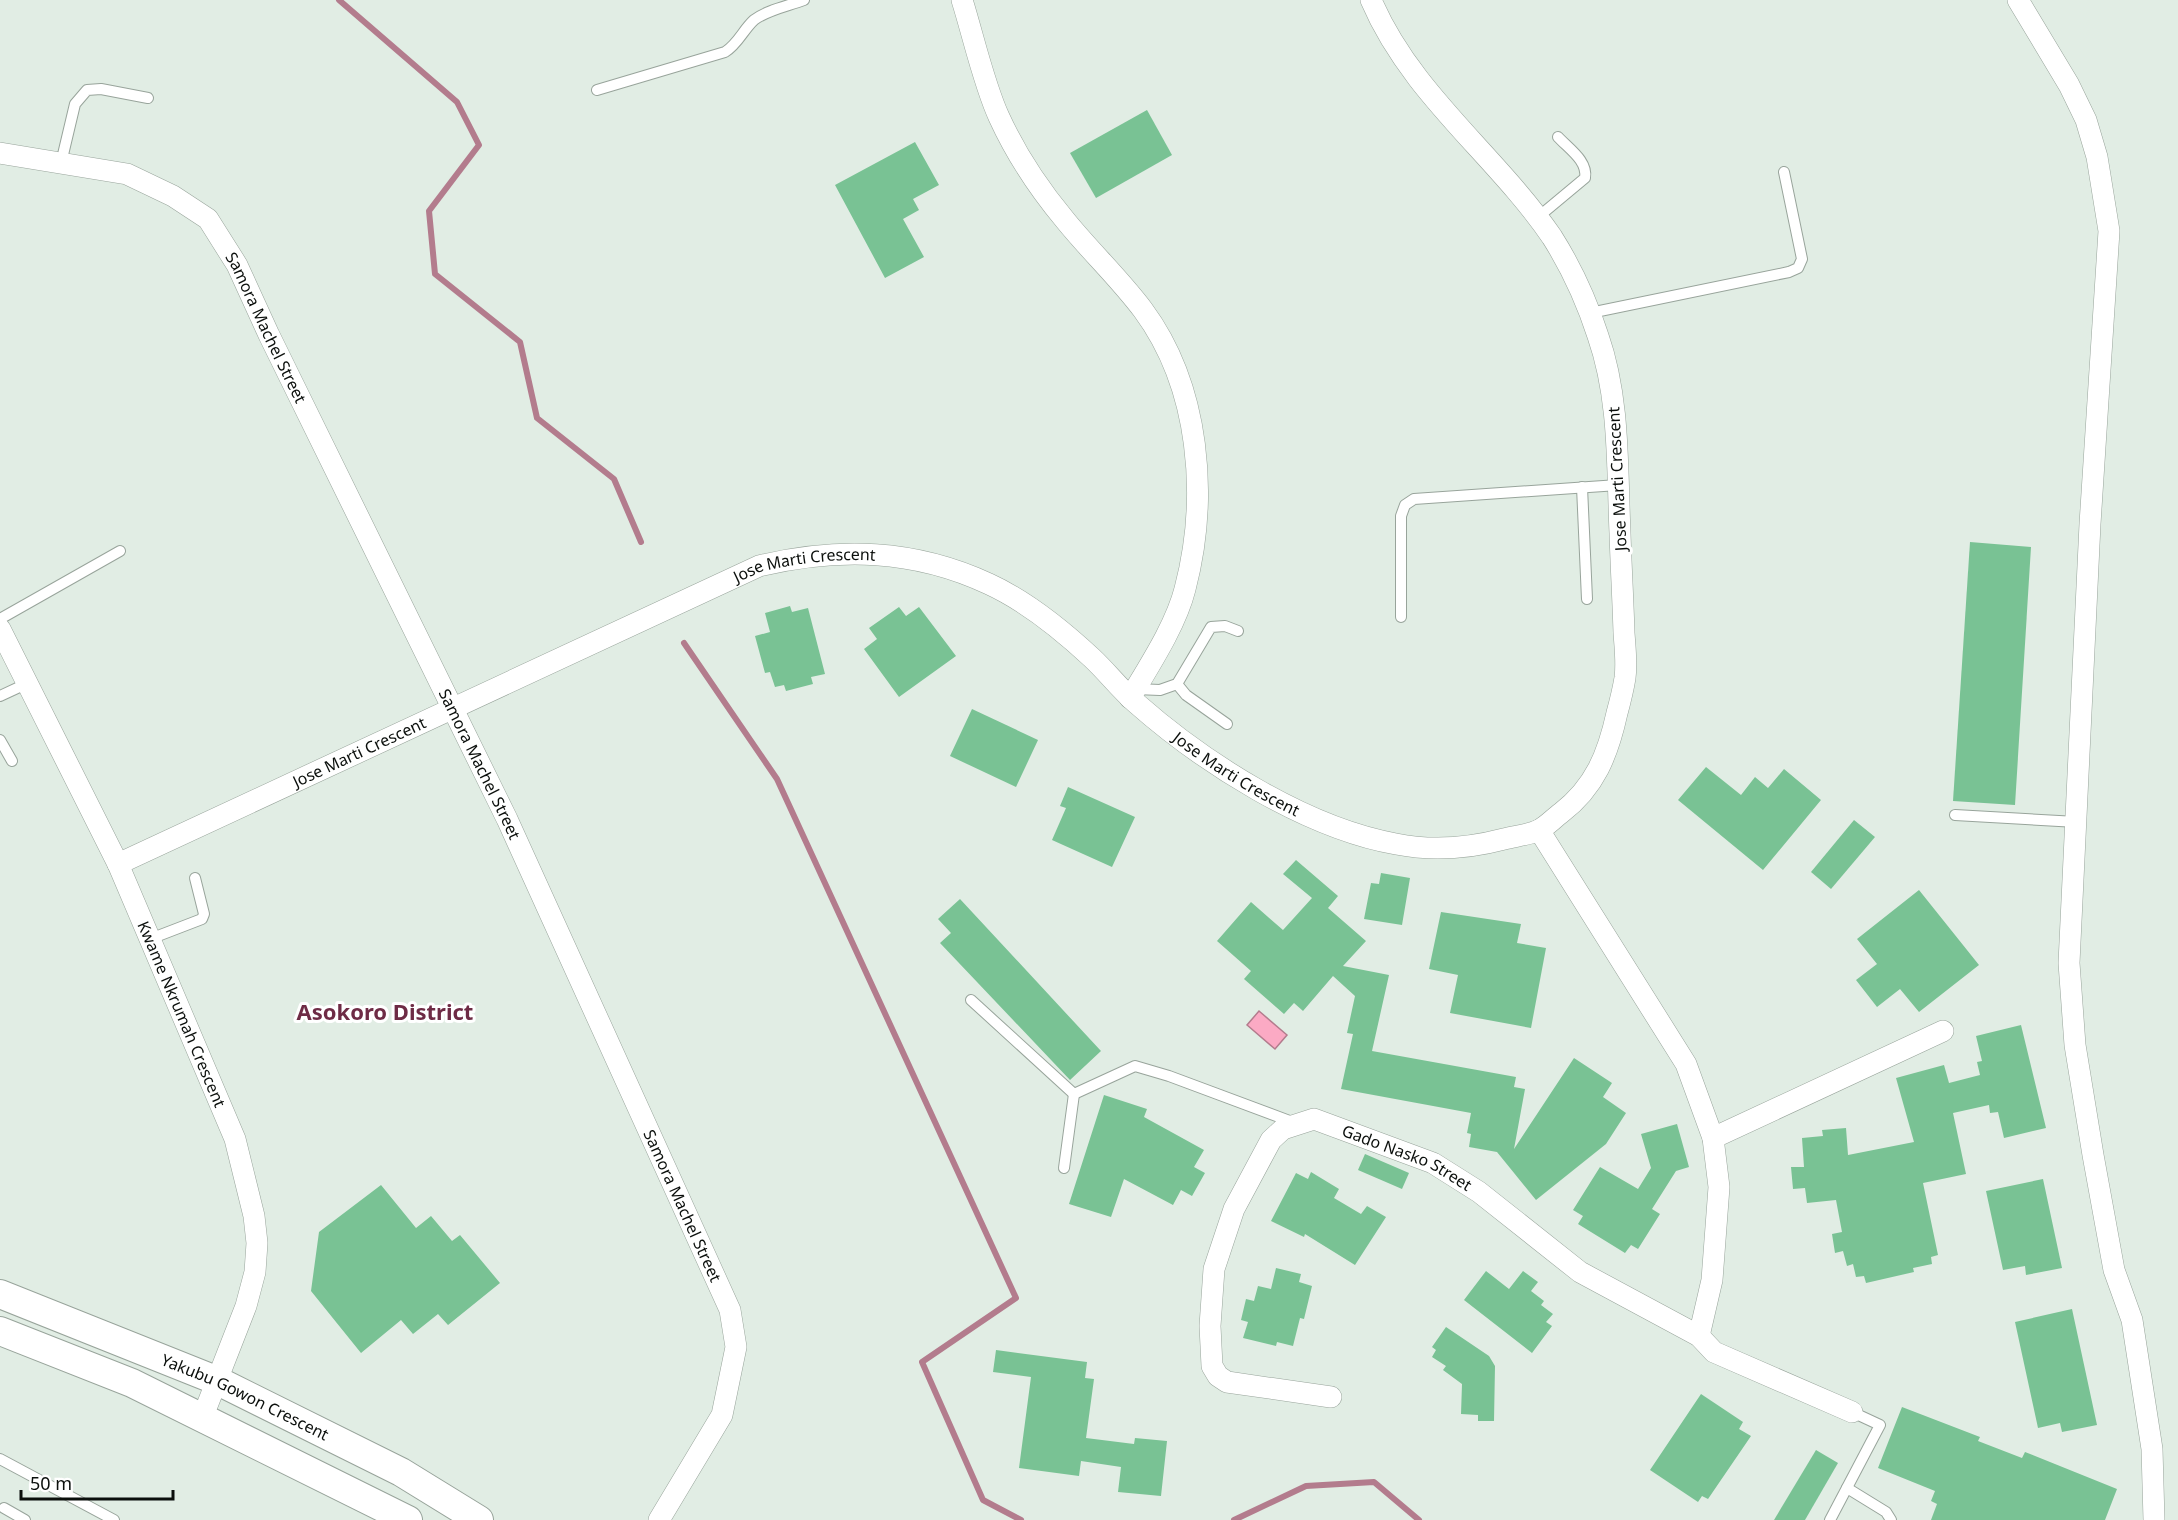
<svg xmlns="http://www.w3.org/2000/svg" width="2178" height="1520" viewBox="0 0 2178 1520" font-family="'Noto Sans',sans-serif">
<rect width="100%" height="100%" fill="#e1ede4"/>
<!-- water -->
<polygon fill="#fbaac4" stroke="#b37c8d" stroke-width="1.5" points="1259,1011 1287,1035 1275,1049 1247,1025"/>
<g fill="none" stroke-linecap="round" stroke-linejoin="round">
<!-- stream -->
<g stroke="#b37c8d" stroke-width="6">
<polyline points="339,0 457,102 479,145 429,211 435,274 520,342 537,418 614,479 641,542"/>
<polyline points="684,643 777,779 1016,1298 922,1362 983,1500 1021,1520"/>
<polyline points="1234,1520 1306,1486 1374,1482 1419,1520"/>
</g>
</g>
<!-- building -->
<g fill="#79c294">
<polygon points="1147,110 1172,155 1096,198 1070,153"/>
<polygon points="915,142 939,185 913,199 919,210 903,219 924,257 885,278 835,185"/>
<polygon points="1970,542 2031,547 2015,805 1953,801"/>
<polygon points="790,606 792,612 808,608 825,674 811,677 813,684 786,691 784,685 775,687 770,672 765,673 755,636 770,632 765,613"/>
<polygon points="899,607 906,616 919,607 956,656 899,697 864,649 877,639 869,628"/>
<polygon points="972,709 1038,740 1016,787 950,756"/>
<polygon points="1706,767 1741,795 1755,777 1768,788 1784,769 1821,800 1763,870 1678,800"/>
<polygon points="1068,787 1135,817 1112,867 1052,840 1066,808 1060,806"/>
<polygon points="1854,820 1875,837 1831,889 1811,872"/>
<polygon points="1296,860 1338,896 1328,908 1366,941 1343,966 1389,975 1372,1051 1516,1077 1514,1087 1525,1089 1514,1149 1574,1058 1612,1083 1603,1097 1626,1113 1606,1144 1536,1200 1497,1152 1469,1147 1471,1134 1467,1133 1471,1113 1341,1089 1353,1034 1347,1033 1355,996 1333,976 1303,1011 1294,1003 1284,1014 1244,979 1251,971 1217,941 1251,902 1283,930 1312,898 1283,874"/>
<polygon points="1381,873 1410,878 1402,925 1364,919 1371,883 1379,884"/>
<polygon points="1919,890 1979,965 1919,1012 1900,989 1877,1007 1856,980 1877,964 1857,939"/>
<polygon points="960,899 1101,1051 1070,1080 940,943 951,933 938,919"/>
<polygon points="1441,912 1521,924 1517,943 1546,948 1531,1028 1450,1013 1458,975 1429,969"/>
<polygon points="2021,1025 2046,1128 2004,1138 1998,1112 1990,1113 1989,1105 1953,1113 1966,1174 1923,1183 1938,1255 1931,1257 1932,1264 1913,1268 1914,1272 1866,1283 1864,1276 1856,1277 1853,1264 1847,1266 1843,1251 1835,1253 1832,1234 1842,1232 1836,1200 1807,1203 1805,1188 1793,1189 1791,1167 1804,1167 1802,1138 1823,1136 1822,1130 1846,1128 1848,1155 1914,1142 1896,1078 1944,1065 1949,1083 1980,1075 1977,1062 1982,1061 1976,1036"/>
<polygon points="1104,1095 1147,1109 1144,1117 1204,1150 1194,1167 1205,1173 1192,1196 1181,1190 1173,1205 1124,1179 1111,1217 1069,1204"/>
<polygon points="1677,1124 1689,1167 1676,1171 1652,1209 1660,1214 1638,1249 1631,1245 1625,1253 1578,1224 1583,1216 1573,1210 1600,1167 1638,1189 1651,1168 1641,1134"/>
<polygon points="1365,1154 1409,1173 1402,1189 1358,1170"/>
<polygon points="1311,1172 1339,1189 1334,1198 1361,1214 1367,1206 1386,1217 1355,1265 1305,1234 1304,1237 1271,1221 1296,1173 1308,1179"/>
<polygon points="2043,1179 2062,1268 2026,1275 2025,1266 2003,1270 1986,1191"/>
<polygon points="381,1185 416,1228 431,1216 452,1241 460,1235 500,1283 448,1325 438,1314 413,1334 401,1320 361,1353 311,1291 319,1232"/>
<polygon points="1276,1268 1301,1274 1299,1282 1312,1286 1304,1319 1300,1318 1293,1346 1277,1342 1276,1346 1243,1338 1248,1322 1241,1320 1246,1299 1254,1301 1258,1286 1271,1289"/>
<polygon points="1486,1271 1509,1289 1523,1271 1538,1282 1531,1291 1544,1301 1541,1305 1553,1314 1546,1322 1552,1326 1532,1353 1464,1300"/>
<polygon points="2072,1309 2097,1425 2062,1432 2060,1423 2038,1428 2015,1322"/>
<polygon points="1446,1327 1489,1356 1495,1366 1494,1421 1478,1421 1478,1415 1461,1414 1462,1384 1443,1370 1446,1366 1432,1357 1436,1350 1432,1347"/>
<polygon points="996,1350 1087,1362 1085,1378 1094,1379 1086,1438 1134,1444 1135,1438 1167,1441 1161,1496 1118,1492 1121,1467 1081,1461 1079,1476 1019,1468 1031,1377 993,1372"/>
<polygon points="1701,1394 1743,1422 1739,1429 1751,1436 1708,1499 1702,1496 1698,1502 1650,1470"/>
<polygon points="1902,1407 1980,1437 1978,1441 2022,1458 2025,1452 2117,1489 2105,1520 1931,1520 1937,1504 1931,1501 1935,1491 1878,1468"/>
<polygon points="1816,1450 1838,1463 1805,1520 1774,1520"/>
</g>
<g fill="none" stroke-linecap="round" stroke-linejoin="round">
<defs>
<g id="lane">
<path d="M597,90L725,52C738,44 743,30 754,20C767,10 788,6 804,0"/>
<polyline points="61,163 75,104 87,90 101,89 148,98"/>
<path d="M1537,218L1585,178C1588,161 1569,149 1558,137"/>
<polyline points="1590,313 1789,272 1798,268 1802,259 1784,172"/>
<polyline points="1582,487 1587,599"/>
<polyline points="1401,617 1401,516 1405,505 1414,499 1618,485"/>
<polyline points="0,619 120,551"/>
<polyline points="1177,684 1186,695 1227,724"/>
<polyline points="1136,689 1160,690 1177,684 1211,627 1225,626 1238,631"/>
<polyline points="0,696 28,683"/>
<polyline points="0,740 12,761"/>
<polyline points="1955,815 2077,822"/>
<polyline points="150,939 202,919 204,914 195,878"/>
<polyline points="971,1000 1074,1094 1135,1066 1169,1076 1295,1123"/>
<polyline points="1064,1168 1074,1094"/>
<polyline points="0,1459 114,1520"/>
<polyline points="1847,1488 1886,1512 1891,1520"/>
<polyline points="4,1508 25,1520"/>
<polyline points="1830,1520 1880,1425 1852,1412"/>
</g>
<g id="street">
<path d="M962,0C973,35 984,85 999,117C1015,152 1040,190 1065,220C1090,251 1119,278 1143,310C1200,387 1209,497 1185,589C1176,625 1149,666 1130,698"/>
<polyline points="2018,0 2069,85 2086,120 2097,157 2109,231 2090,524 2069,963 2075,1045 2093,1155 2114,1270 2132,1320 2152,1449 2154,1520"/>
<path id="s1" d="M0,153L127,174L173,196L208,219L237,265L269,335L507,819L730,1310L736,1347L722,1415L659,1520"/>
<path id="s2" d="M0,629L118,864L235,1139L254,1216L257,1243L255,1272L246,1306L203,1416"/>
<polyline points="1539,830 1686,1064 1713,1138 1719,1187 1712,1280 1699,1336"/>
<path id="s3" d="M118,864L759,566C839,547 914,549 989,584C1026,601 1062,630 1092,658C1107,672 1120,689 1136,703C1204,763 1306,828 1396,844C1431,851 1470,848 1504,839C1515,836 1529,835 1539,830C1547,826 1554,818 1561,813C1595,787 1608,754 1617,713C1620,702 1623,690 1625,678C1627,663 1625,647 1624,633C1623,599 1621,566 1620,533C1617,467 1620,399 1598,336C1587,302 1571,267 1552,237C1496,155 1411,94 1371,0"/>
<polyline points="1713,1138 1943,1031"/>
<path id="s4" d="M1331,1397L1227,1382L1218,1376L1212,1366L1210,1326L1214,1269L1234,1209L1271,1140L1283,1129L1314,1119L1433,1163L1479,1192L1580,1272L1699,1336L1714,1352L1852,1412"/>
</g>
<g id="secondary">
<path id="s5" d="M0,1294L218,1381L401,1472L479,1520"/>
<polyline points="0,1331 132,1383 408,1520"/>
</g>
</defs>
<!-- lane casing -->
<use href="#lane" stroke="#98a49b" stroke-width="12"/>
<!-- street casing -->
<use href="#street" stroke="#98a49b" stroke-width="22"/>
<!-- secondary casing -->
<use href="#secondary" stroke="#98a49b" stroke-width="30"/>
<!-- lane -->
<use href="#lane" stroke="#fff" stroke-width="10"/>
<!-- street -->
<use href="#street" stroke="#fff" stroke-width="21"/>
<!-- secondary -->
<use href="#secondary" stroke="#fff" stroke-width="28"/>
</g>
<g text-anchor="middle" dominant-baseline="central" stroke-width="6" stroke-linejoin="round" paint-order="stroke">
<!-- street labels -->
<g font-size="16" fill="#0b0f0c" stroke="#fff">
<text stroke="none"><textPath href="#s1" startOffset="345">Samora Machel Street</textPath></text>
<text transform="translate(1617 479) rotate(-93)">Jose Marti Crescent</text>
<text stroke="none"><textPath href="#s3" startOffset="752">Jose Marti Crescent</textPath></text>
<text stroke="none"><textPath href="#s3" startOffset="266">Jose Marti Crescent</textPath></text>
<text stroke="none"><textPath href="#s1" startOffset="831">Samora Machel Street</textPath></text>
<text stroke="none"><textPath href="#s3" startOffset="1256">Jose Marti Crescent</textPath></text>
<text stroke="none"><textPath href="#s2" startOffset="426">Kwame Nkrumah Crescent</textPath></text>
<text stroke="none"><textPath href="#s4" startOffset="516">Gado Nasko Street</textPath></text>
<text stroke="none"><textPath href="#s1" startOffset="1317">Samora Machel Street</textPath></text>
<text stroke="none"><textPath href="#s5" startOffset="266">Yakubu Gowon Crescent</textPath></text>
</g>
<!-- district labels -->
<g font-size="22" font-weight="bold" fill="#6e2b45" stroke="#fff">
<text x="385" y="1011">Asokoro District</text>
</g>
</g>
<!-- scale -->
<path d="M21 1490v9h152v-9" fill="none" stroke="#0b0f0c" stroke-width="3"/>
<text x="30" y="1490" font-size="18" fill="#0b0f0c" stroke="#ffffff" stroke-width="4.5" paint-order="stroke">50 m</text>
</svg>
